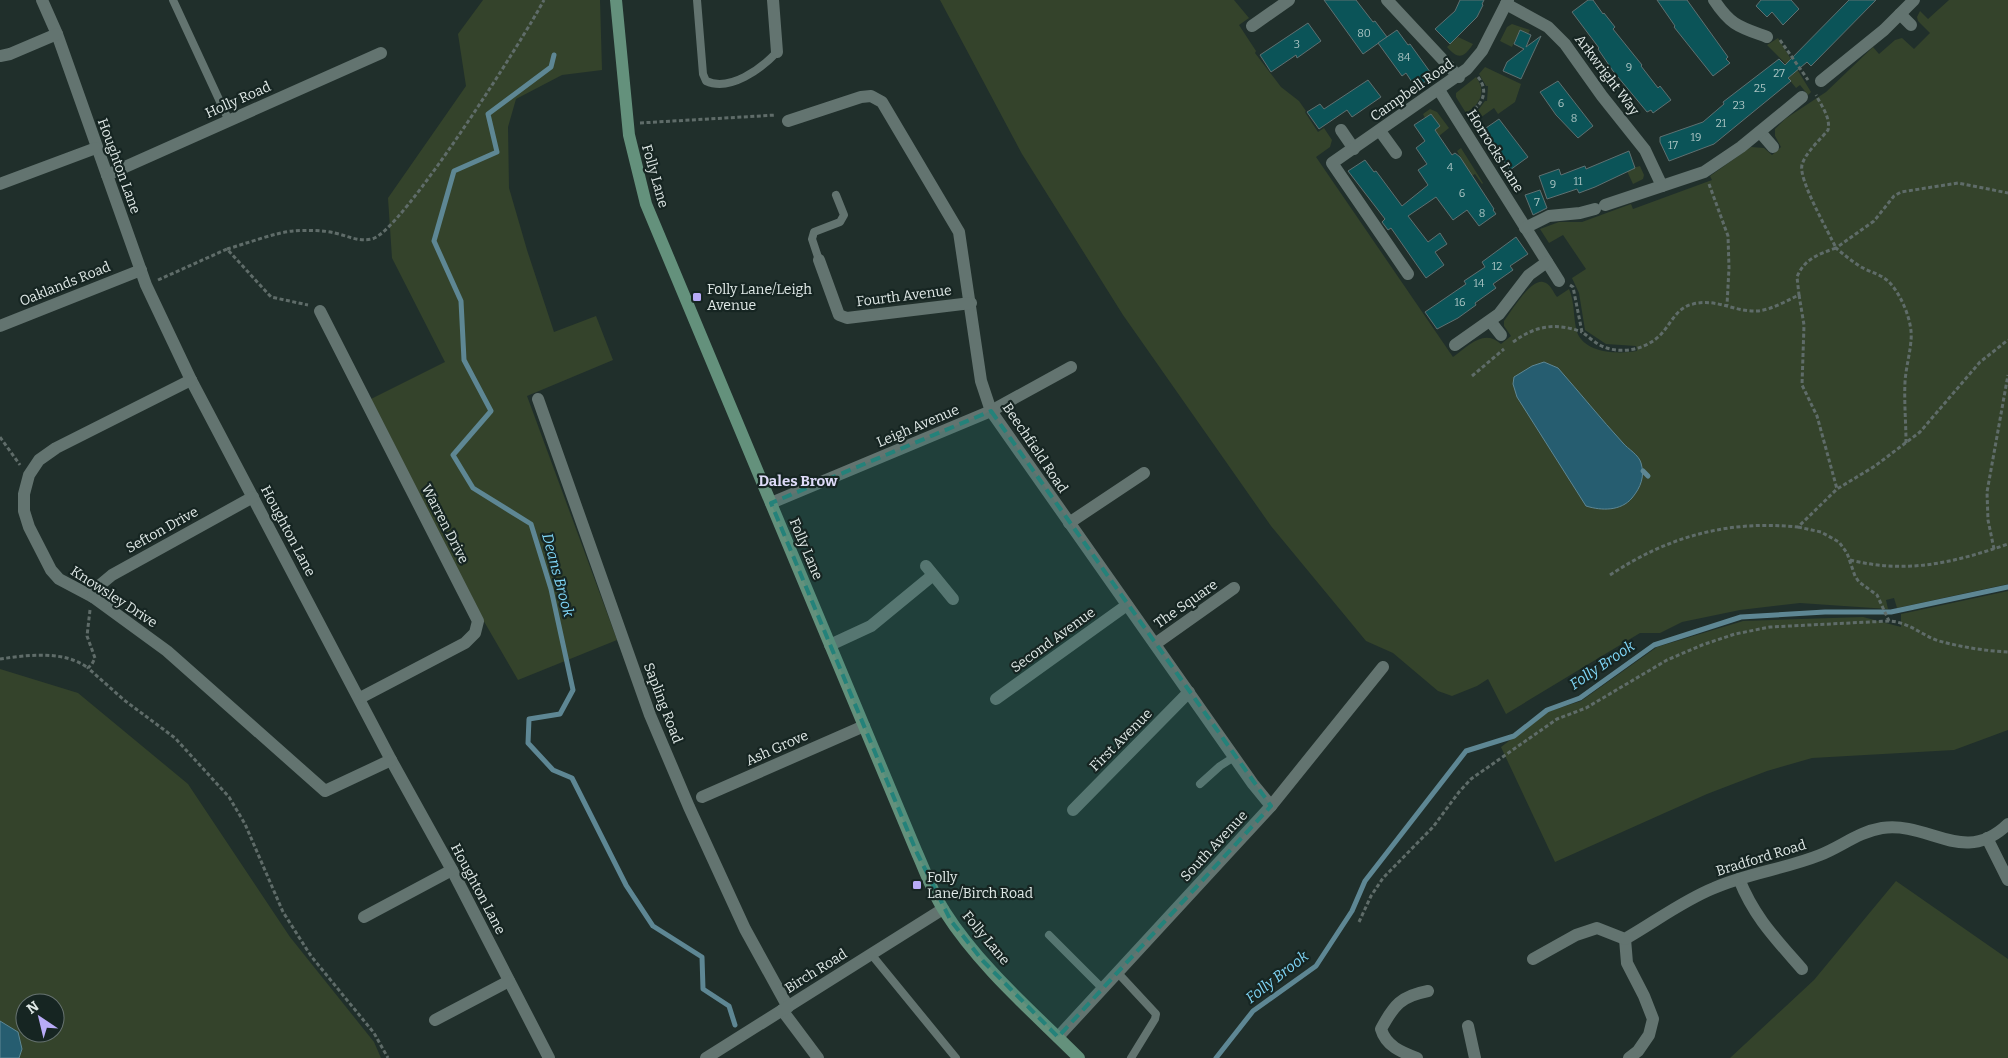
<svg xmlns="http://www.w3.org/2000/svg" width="2008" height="1058" viewBox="0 0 2008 1058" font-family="Bitter,serif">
<rect width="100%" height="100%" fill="#202f2b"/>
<!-- green -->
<g fill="#34432b" fill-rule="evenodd">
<polygon points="483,0 600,0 602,70 562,75 516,99 508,127 509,188 527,250 554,332 596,316 613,360 527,396 617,640 518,680 482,618 371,399 445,362 392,258 388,198 466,86 458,34"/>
<path d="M940,0H1234L1249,18L1239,25L1256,51L1255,53L1281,87L1299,101L1306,111L1305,112L1318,132L1324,128L1332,140L1330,147L1316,157L1453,357C1468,346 1484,328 1501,344L1511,336L1504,326V321C1511,312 1530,279 1543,282C1550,283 1553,292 1557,297L1569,289C1575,302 1573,318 1577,332C1585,354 1619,354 1637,351L1636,346L1606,344L1585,330L1579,293L1572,278L1586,269L1563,235L1549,243L1540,229L1559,222H1582L1631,204L1633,209L1712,180L1710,176L1751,147L1764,148L1772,155L1781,147L1775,136V129L1785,119L1826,92L1873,47L1879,54L1895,40L1902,38L1914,49L1930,33L1918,21L1917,17L1920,11L1928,19L1949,0H2008V584L1897,608L1894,598L1886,600L1888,609L1800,603L1740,610L1682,622L1660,633H1640L1506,714L1488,679L1477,686L1452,696L1438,691L1393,653L1366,641L1271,526L1123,315L1022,154Z"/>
<polygon points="1512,24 1530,30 1528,34 1520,30 1512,47 1500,41 1507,27"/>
<path d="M1458,37L1473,44C1464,58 1458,60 1447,47Z"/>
<polygon points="1778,38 1811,92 1808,95 1800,85 1796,88 1788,78 1792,75 1789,71 1791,69 1767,45"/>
<polygon points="1485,67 1521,84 1515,102 1498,114 1494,108 1473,123 1468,116 1479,109 1485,101 1487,101 1488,86 1486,86 1479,74"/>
<path d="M1476,77C1487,92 1480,104 1466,113L1456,97V93Z"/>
<polygon points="1430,109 1437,112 1449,128 1439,136 1435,130 1440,126 1431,114 1425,118 1423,114"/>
<polygon points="1461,148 1483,183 1482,184 1475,174 1470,177 1461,164 1463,162 1457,151"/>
<polygon points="1640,166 1644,175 1643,179 1633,184 1627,171 1633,170 1633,168"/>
<polygon points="2008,591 2008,730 1954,750 1812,758 1767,771 1707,794 1555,862 1501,747 1547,712 1581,701 1657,647 1743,621 1863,617 1901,627 1901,614"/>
<path d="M0,669L78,693L188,784L290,937L374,1042L381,1058H0ZM25,1003H55V1033H25Z"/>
<polygon points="1896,881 2008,959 2008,1058 1730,1058 1814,980"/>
</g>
<!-- water -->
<g fill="#265d70" stroke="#5e8794">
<path d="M1544,362L1558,368C1580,393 1601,419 1623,443C1628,449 1639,455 1641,463C1645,476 1641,487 1632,498C1621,511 1602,511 1586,506L1517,397L1513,384L1514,377L1532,366Z"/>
<polygon points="0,1021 18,1032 22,1049 19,1058 0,1058"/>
</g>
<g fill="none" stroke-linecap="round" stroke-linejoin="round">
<!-- stream -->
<g stroke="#5e8794" stroke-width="5">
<polyline points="554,55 551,67 488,114 497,152 454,171 434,241 461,301 464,360 491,411 453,455 473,488 531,524 551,589 573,690 560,714 529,719 528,743 553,770 572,778 626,885 653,926 702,957 703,989 729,1006 735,1025"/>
<polyline points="1643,471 1648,476"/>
<polyline points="1216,1058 1253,1011 1316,966 1352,911 1365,881 1466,751 1514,736 1547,710 1580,698 1654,645 1741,617 1825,612 1891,612 2008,587"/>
</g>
</g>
<!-- building -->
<g fill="#0b5458" stroke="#5f7071">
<polygon points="1324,0 1356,0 1373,22 1375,21 1387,37 1363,54"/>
<polygon points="1460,0 1484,0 1482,4 1483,5 1477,17 1450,44 1435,29 1455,11"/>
<polygon points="1588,0 1593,0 1603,14 1604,13 1615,27 1613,29 1642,65 1641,66 1658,88 1660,86 1671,100 1653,113 1651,110 1647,112 1613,71 1598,49 1599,48 1572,12"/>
<polygon points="1657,0 1687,0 1728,57 1726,59 1730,63 1713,76 1674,27 1675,26"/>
<polygon points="1761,0 1791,0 1799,9 1783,25 1772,12 1767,17 1756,6"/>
<polygon points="1849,0 1876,0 1811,66 1807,62 1788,78 1791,81 1714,144 1669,161 1660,142 1660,137 1703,122 1724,104 1723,102 1779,59 1785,65"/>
<polygon points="1308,23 1321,41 1297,58 1296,55 1271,72 1260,55"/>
<polygon points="1397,30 1408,45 1410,44 1433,76 1416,88 1406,73 1402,76 1378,43"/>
<polygon points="1520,30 1531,35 1526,47 1541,36 1521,79 1503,71 1507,62 1524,49 1514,44"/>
<polygon points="1368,80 1381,97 1352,117 1347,110 1319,129 1307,112 1320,104 1324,109"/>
<polygon points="1558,81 1593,126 1578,138 1556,115 1540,92"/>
<polygon points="1431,114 1440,126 1435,130 1452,155 1455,153 1460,157 1494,209 1493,210 1496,214 1479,226 1467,210 1453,220 1436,197 1408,216 1428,242 1440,233 1447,244 1435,252 1444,265 1426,278 1391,228 1388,230 1382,222 1385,219 1348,171 1365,160 1374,172 1376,171 1402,206 1428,185 1418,170 1427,164 1416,148 1425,141 1414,125"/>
<polygon points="1499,119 1528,157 1510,170 1483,130"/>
<polygon points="1629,151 1635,168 1633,169 1595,187 1579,193 1577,189 1547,199 1539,176 1559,169 1561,175 1582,167 1585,166 1586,169"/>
<polygon points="1540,190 1547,208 1533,215 1525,195"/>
<polygon points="1516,237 1528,254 1510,266 1513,270 1493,284 1496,288 1475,303 1476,305 1458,318 1437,329 1425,312 1466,284 1464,281 1485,267 1482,262"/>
</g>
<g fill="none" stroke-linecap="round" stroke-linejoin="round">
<!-- path -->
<g stroke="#5f6c69" stroke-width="3" stroke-dasharray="4 2.5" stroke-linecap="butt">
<polyline points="1780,40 1808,80"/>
<path d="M1469,113C1483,104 1489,91 1478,77"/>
<polyline points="640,123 776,115"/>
<polyline points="1709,184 1728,236 1729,268 1727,305"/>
<path d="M227,249C245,244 277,232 293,231C306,230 323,230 335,233C348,236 358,242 372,239C402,232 525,36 544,0"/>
<polyline points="158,280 227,249 271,297 308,305"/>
<path d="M1570,285L1573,287L1582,332C1589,337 1596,344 1604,347C1624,355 1650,348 1663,332C1672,321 1678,307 1693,304C1717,298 1734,312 1757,311C1771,310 1786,301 1799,295L1797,277C1804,259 1819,254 1836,248C1829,233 1798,179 1802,165C1805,153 1820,140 1828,130C1831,118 1821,105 1816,95"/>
<polyline points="1799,295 1804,325 1802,385 1817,416 1837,489"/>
<path d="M1513,342C1535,326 1555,322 1582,332"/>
<polyline points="1472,376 1504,349"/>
<polyline points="0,437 20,465"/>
<path d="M1906,443C1906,423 1904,402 1905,382C1906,367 1910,354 1911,340C1913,323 1902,296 1890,283C1883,275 1870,272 1861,267C1852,261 1844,255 1836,248L1874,221L1894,196L1901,192L1958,183L2008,193"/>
<polyline points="1798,527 1821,532 1839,542 1847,553 1855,576 1859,582 1877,595 1889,621"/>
<polyline points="1994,549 1988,520 1987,492 2008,375"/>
<path d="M1850,560C1907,574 1953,563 2008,544"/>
<path d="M1610,575C1669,536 1728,520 1798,527L1837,489L1875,466L1920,432L1980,362L2008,340"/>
<polyline points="90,610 87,636 95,658 92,664 88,668 124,700 175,738 229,797 245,824 283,912 311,956 374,1033 388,1058"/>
<path d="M0,659C28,655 64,650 88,668"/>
<path d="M1359,922L1371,896L1383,878L1433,827L1459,792L1471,779L1557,719L1586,708L1667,660L1702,645L1735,634L1770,627L1889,621C1909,622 1921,635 1939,641C1961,647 1986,651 2008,652"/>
</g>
<!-- service -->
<g stroke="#637470" stroke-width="8">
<polyline points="173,0 229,121"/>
<path d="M697,0L703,74L706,81C730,92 761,69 777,52"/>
<polyline points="819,260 812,239 814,232 840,222 844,215 836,195"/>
<polyline points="1200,784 1220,766 1234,757"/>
<polyline points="1049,935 1102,988"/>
<polyline points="871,954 956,1058"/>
<polyline points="1117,972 1156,1014 1155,1019 1131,1058"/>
</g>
<!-- minor -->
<g stroke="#637470" stroke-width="12">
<polyline points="42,0 57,34 146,285 191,380 391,760 452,870 549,1058"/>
<polyline points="773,0 777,52"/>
<polyline points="1387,0 1459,77"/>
<path d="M1714,0C1731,26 1740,27 1767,37"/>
<polyline points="1506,4 1548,27 1565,44 1602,96 1645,150 1662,186"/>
<polyline points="1900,14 1911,25"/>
<polyline points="1252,26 1289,0"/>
<polyline points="0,56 10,54 57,34"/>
<polyline points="1821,81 1884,30 1914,0"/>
<polyline points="1439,90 1559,281"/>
<polyline points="788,121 861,97 871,96 882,102 959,232 981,381 991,411 1253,784 1271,806"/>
<polyline points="1341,130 1354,149"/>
<polyline points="1380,131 1396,153"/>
<polyline points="1760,132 1773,147"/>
<polyline points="107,175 381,53"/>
<polyline points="0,184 96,148"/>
<polyline points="1605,205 1704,172 1741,147 1802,97"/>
<polyline points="1525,228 1549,216 1580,213 1595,209"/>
<polyline points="819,260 839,315 847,318 971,303"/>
<polyline points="1408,274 1332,163 1467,69 1482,51 1508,0"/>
<polyline points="320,311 478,621 475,633 465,643 360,698"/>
<polyline points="1490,321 1501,335"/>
<polyline points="0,326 141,270"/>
<polyline points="1455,345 1499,314 1529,275 1547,262"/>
<polyline points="191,380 56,448 39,460 29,475 24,494 24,511 29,527 51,570 59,579 93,597 167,651 325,791 391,760"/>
<polyline points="538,399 650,715 689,807 745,929 788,1007"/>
<polyline points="771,503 991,411 1071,367"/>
<polyline points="1069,523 1144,473"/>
<polyline points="926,566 953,599"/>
<polyline points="93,597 100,585 112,575 253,497"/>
<polyline points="1155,644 1234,588"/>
<polyline points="830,645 871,626 933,575"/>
<polyline points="996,699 1127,605"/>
<polyline points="702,797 864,726"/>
<polyline points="1073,810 1189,692"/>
<polyline points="1987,838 2008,880"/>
<path d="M1739,879C1754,917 1776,939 1802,969"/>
<polyline points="364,917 452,870"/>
<polyline points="1625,939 1627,963 1644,996 1653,1019 1649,1035 1638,1051 1629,1058"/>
<path d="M1533,959L1576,935L1597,928L1625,939C1655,922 1682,901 1714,888C1748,873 1785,869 1820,855C1841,847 1858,832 1882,828C1930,821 1963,867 2008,824"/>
<polyline points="782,1010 818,1058"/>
<polyline points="435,1020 509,981"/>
<polyline points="1468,1026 1475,1058"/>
<polyline points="1058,1037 1271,806 1383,667"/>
<polyline points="706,1058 943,909"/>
<path d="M1417,1058C1401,1052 1386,1046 1381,1029C1394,1005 1401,996 1428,991"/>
</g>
<!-- secondary -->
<path stroke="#64917c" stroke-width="12" d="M616,0L629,135L646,204L917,853C926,873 933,894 945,912C980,967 1033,1012 1079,1058"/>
</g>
<!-- marked area -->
<path fill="#24827a" fill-opacity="0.2" stroke="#24827a" stroke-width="4" stroke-dasharray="10 6" stroke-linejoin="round" d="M991,411L1271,806L1058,1037L983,961L951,921L917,853L771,503Z"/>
<!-- markers -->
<g fill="#b8abf7" stroke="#162522" stroke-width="2">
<rect x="692" y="292" width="10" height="10" rx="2.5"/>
<rect x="912" y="880" width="10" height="10" rx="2.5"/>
</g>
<g text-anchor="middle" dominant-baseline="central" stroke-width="4.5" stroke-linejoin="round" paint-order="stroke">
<!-- number labels -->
<g font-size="11" fill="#abc4c3">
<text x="1364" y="33">80</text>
<text x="1297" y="44">3</text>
<text x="1404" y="57">84</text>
<text x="1629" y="67">9</text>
<text x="1779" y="73">27</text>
<text x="1760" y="88">25</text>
<text x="1561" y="103">6</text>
<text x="1739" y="105">23</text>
<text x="1574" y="118">8</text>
<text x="1721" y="123">21</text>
<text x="1696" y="137">19</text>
<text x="1673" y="145">17</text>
<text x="1450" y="167">4</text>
<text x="1578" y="181">11</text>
<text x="1553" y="184">9</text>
<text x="1462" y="193">6</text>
<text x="1537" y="202">7</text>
<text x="1482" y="213">8</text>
<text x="1497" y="266">12</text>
<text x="1479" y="283">14</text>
<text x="1460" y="302">16</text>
</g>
<!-- street labels -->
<g font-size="14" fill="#e0e9e7" stroke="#162522">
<text transform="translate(1607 75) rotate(53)">Arkwright Way</text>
<text transform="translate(1412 90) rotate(-35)">Campbell Road</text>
<text transform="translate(238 100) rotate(-24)">Holly Road</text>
<text transform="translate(1495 151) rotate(58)">Horrocks Lane</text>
<text transform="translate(119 166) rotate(70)">Houghton Lane</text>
<text transform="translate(655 176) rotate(74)">Folly Lane</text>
<text transform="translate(65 284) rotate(-22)">Oaklands Road</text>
<text transform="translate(904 296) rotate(-7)">Fourth Avenue</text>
<text transform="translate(918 426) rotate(-23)">Leigh Avenue</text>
<text transform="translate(1035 448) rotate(56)">Beechfield Road</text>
<text transform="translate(445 524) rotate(63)">Warren Drive</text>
<text transform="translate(162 530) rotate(-29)">Sefton Drive</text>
<text transform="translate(288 531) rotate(62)">Houghton Lane</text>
<text transform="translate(806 549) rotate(67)">Folly Lane</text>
<text transform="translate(114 597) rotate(33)">Knowsley Drive</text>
<text transform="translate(1186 604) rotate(-35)">The Square</text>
<text transform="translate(1053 640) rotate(-36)">Second Avenue</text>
<text transform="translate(663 703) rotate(69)">Sapling Road</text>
<text transform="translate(1121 740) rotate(-45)">First Avenue</text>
<text transform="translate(777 748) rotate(-24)">Ash Grove</text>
<text transform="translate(1214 846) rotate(-47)">South Avenue</text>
<text transform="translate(1761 858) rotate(-17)">Bradford Road</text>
<text transform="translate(478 889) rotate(62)">Houghton Lane</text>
<text transform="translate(986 938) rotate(50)">Folly Lane</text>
<text transform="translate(816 971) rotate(-32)">Birch Road</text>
</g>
<!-- poi labels -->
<g font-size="14" fill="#e0e9e7" stroke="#162522" text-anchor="start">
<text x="707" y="289">Folly Lane/Leigh<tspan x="707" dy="16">Avenue</tspan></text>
<text x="927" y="877">Folly<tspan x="927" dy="16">Lane/Birch Road</tspan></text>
</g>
<!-- neighbourhood labels -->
<g font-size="15" font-weight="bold" fill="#dedbf8" stroke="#162522">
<text x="798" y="481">Dales Brow</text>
</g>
<!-- water labels -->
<g font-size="15" font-style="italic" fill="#7fd5f6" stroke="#162522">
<text transform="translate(558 575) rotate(75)">Deans Brook</text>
<text transform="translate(1602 665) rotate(-34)">Folly Brook</text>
<text transform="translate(1277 977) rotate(-38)">Folly Brook</text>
</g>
</g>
<!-- north arrow -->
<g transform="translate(40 1018) rotate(325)"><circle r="24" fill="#162522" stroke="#677371"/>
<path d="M0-4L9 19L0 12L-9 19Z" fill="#b8abf7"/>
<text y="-8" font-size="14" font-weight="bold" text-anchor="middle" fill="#e0e9e7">N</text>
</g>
</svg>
